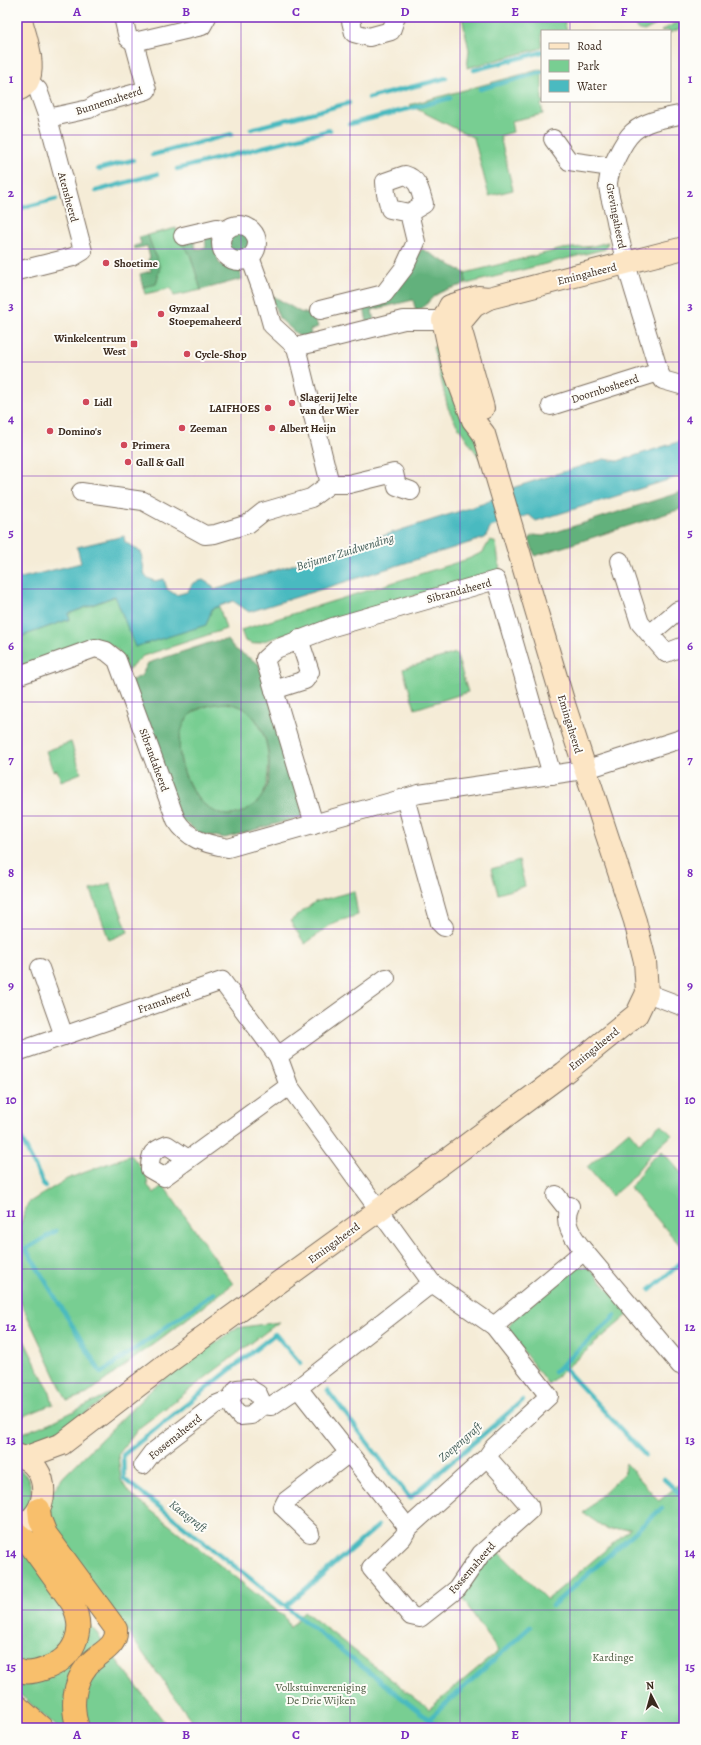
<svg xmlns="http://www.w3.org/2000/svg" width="701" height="1745" viewBox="0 0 701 1745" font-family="Alegreya,serif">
<rect width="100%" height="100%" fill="#fdfcf7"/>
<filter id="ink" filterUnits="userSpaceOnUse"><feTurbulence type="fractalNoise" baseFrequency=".025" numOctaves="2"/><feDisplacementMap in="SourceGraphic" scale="8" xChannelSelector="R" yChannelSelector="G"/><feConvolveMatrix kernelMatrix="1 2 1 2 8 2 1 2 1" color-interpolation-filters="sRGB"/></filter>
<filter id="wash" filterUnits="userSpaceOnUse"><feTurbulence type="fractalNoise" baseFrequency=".012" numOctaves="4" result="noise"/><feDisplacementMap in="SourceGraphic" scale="16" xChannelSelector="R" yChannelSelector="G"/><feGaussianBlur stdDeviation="0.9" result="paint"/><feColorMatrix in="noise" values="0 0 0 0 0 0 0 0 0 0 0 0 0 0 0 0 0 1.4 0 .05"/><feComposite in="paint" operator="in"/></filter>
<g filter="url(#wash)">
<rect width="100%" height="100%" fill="#f5ecd7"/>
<!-- green -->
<g fill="#78ce92" stroke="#5a7c58">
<polygon points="462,17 563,17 567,31 542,31 542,48 467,68 469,50"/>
<polygon points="631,17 672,17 644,31 637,29"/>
<polygon points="684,18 684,27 670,33 670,31 661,31"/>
<polygon points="542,69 542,101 552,101 541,104 543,114 511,121 513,132 500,136 513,190 489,196 474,138 409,105"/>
<path d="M176,228L180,242L190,254L201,290L174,296L171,288L145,294L143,287L156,284C163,270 152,249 148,235Z"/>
<polygon points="608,242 605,249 466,284 465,273 562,249 593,246"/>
<polygon points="442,345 487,469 455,422 448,408 433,347"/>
<polygon points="490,540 496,543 500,570 254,644 245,641 241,630 468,559 483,552"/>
<polygon points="116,596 212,609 219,606 226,629 143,656 127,671 119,651 105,641 81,646 17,669 17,638 70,619 68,614"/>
<polygon points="456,653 468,692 415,709 403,669"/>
<path d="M226,703C231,704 238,705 243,708C270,725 274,770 262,796C258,803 252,806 246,810C198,839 156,736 194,712C204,706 214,704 226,703Z"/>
<polygon points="71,742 81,773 61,781 57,770 53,771 46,751"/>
<polygon points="519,861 525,886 498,894 491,869"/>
<polygon points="110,883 128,932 109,940 91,890"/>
<polygon points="354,891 358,915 333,923 305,944 290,921 315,902"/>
<polygon points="661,1124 672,1135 650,1155 627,1183 612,1196 587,1167 629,1131 639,1143"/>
<polygon points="662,1151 684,1176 684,1250 630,1188 649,1162"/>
<polygon points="131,1155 146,1174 148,1186 154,1193 163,1185 233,1284 87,1394 67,1401 17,1294 17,1234 28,1203 67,1179"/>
<polygon points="575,1266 589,1268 630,1313 548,1384 507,1330 511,1322"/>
<polygon points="279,1322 139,1428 118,1455 121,1480 129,1493 285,1617 290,1628 304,1611 429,1709 498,1651 458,1592 493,1546 547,1600 631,1528 608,1530 583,1513 624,1473 626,1463 659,1501 684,1480 684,1728 197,1728 51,1526 48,1511 50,1495 64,1476 155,1386 236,1328"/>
<polygon points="17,1326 50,1393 53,1404 17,1419"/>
<polygon points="117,1390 48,1441 27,1449 17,1448 17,1435 50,1423"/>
<path d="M17,1468C35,1477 37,1506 17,1514Z"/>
<polygon points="17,1541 64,1601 72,1634 49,1660 17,1663"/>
<polygon points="83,1615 102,1640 71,1728 58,1728 17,1692 17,1677 53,1673"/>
<polygon points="111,1653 169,1728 87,1728 82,1710 83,1686"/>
</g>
<!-- forest -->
<g fill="#62b17c" stroke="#4e6e4d" fill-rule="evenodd">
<circle cx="237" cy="243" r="12"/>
<path d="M148,235C151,247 157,256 160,268C157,274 159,278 156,284L143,287L140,274L151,271L148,259L150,258L147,246L135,249L134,246L141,244L139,237Z"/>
<polygon points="205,237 212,237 219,263 227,268 239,266 242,279 201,290 190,254 180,242 194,240 196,250 206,247"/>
<path d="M422,249L465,273L466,284C456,287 445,289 436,295C428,300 426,308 416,311L413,300L372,310L374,321L367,322L364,308Z"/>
<polygon points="270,294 300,312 314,315 318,327 310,330 311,335 300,337 279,318"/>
<polygon points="684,491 684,508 535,556 529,539 534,535 543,536"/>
<path d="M228,640L235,649L259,664L303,811L301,817L225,838L201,834L181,820L130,681L141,676L148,663L215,641ZM226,703C231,704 238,705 243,708C267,723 272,757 268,782C267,787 264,792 262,796C258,803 252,806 246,810C201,837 158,748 191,714C200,705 215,704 226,703Z"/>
</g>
<!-- water -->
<polygon fill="#4abac0" stroke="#42726f" points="684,440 684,475 536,521 529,515 491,527 485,538 249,612 233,601 212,609 206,625 135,647 115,596 68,614 70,619 17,638 17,579 81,563 77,547 124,536 125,542 141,552 145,576 154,581 164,579 167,589 176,595 187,592 193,583 203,580 213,586 214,590 485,503 515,487 604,459 618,461"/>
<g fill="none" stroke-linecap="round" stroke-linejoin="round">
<!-- stream -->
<g stroke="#4abac0" stroke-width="4.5">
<polyline points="474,70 542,52"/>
<polyline points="480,89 542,72"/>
<polyline points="369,98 446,78"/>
<polyline points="350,124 450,98"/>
<polyline points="251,129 349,103"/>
<polyline points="152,155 232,134"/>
<polyline points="98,169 133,160"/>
<polyline points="177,169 330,130"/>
<polyline points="96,191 157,174"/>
<polyline points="17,209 56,199"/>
<polyline points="17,1130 45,1187"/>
<polyline points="56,1231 26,1249 101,1373 214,1293"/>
<polyline points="650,1290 684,1260"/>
<polyline points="300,1363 275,1334 123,1455 124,1479 440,1728"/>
<polyline points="561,1365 645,1455"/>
<polyline points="554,1372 615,1316"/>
<polyline points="328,1391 410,1498 523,1400"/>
<polyline points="664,1479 679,1493 684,1488"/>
<polyline points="286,1606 378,1526"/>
<polyline points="552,1606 662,1508"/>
<polyline points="429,1719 530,1627"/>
</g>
</g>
</g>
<g filter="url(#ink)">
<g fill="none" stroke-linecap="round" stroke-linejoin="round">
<defs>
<g id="street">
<polyline points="123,17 128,38 134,42"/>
<polyline points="350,17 354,33 369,37 391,31 396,17"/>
<polyline points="48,118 89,109 97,104 147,90 134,42 202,26 207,17"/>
<polyline points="553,139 569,161 611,167"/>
<path d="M405,175C419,179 420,191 424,204L409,213L390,209L386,194L385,182Z"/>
<circle cx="239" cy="243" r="18"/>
<polyline points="183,236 217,228 225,232"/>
<polyline points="250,257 263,293 272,325 296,347"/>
<polyline points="17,271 73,257 83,251 48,118 38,90 28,80"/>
<polyline points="320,310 384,294 404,268 416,242 409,213"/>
<polyline points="296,347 404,320 443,320"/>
<polyline points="296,347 330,484"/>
<path d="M659,372C644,320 625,269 615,216C613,206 608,194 608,183C609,170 623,141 633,132C647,120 666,118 684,114"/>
<polyline points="551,406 659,372 663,380 684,386"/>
<polyline points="81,492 143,501 205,535 215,534 248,524 263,512 311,498 330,484 349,484 394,473 397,486 411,491"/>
<polyline points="620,561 640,623 666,653 684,646"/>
<polyline points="650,634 677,611 684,610"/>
<polyline points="299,639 310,672 305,680 274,690 265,659 276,649 333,627 496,580 552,775"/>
<path d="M17,676L95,648L106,651L117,660L176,820C190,841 205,843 228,848L419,794L584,770L684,738"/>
<polyline points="274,690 314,824"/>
<polyline points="405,798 440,923 444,927"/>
<polyline points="40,968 64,1036"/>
<polyline points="647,993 684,1007"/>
<polyline points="17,1052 222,981 278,1056 289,1086 432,1283 494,1326 549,1396 494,1447 487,1457 408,1528 403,1537 371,1568 411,1616 420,1618 457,1589 481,1554 530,1510 529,1505 487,1457"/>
<polyline points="278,1056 386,978"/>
<path d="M188,1159L167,1145C152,1151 150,1153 150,1169L164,1177L289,1086"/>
<polyline points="556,1195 568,1210"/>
<polyline points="584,1251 680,1365 684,1365"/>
<path d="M494,1326L584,1251C574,1238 561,1223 570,1206"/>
<polyline points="298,1388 408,1528"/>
<polyline points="230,1399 234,1409 240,1416 251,1415 263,1405"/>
<polyline points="143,1465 152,1453 215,1405 230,1399 237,1389 248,1388 258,1394 263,1405 271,1406 298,1388 432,1283"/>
<polyline points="310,1533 283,1507 286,1501 349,1453"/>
</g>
<g id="secondary">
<path d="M17,90C43,81 25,35 20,17"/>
<polyline points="459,324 474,306 489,298 684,248"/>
<polyline points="459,324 483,408"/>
<path d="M17,1455C53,1466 51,1516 17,1527"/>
<polyline points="24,1458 62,1444 170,1361 379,1210 564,1073 637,1014 647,993 645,961 635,921 564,704 484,434 473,420 453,366 443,320 450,306 478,297 489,298"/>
</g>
<g id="highway">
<path d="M39,1509L40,1519L46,1534L116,1629C118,1648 97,1653 87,1666C73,1683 71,1708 78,1728"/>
<path d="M17,1533L28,1542L72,1603C87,1631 74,1659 44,1669C36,1672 25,1674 17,1670"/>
<polyline points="17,1706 42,1728"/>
</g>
</defs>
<!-- street casing -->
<use href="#street" stroke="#7c6e5f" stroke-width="20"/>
<!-- secondary casing -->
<use href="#secondary" stroke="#7c6e5f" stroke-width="24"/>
<!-- highway casing -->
<use href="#highway" stroke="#7c6e5f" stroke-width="24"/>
<!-- street -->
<use href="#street" stroke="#fff" stroke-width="18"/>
<!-- secondary -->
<use href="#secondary" stroke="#fce5c4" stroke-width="22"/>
<!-- highway -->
<use href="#highway" stroke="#f8bf6c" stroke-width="22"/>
</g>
</g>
<!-- grid -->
<path fill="none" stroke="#7b2cbf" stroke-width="1" stroke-opacity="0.55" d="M132,17V1728M241,17V1728M350,17V1728M460,17V1728M570,17V31M570,101V1728M17,135H684M17,249H684M17,362H684M17,476H684M17,589H684M17,702H684M17,816H684M17,929H684M17,1043H684M17,1156H684M17,1269H684M17,1383H684M17,1496H684M17,1610H684"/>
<!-- markers -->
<g fill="#d1495b" stroke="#fdfcf7" stroke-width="1.5">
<circle cx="106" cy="263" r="4"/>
<circle cx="161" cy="314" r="4"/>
<rect x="130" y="340" width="8" height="8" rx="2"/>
<circle cx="187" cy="354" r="4"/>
<circle cx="86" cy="402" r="4"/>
<circle cx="292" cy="403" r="4"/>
<circle cx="268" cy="408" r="4"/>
<circle cx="182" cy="428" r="4"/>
<circle cx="272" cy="428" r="4"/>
<circle cx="50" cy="431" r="4"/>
<circle cx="124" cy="445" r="4"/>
<circle cx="128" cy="462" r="4"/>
</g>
<g text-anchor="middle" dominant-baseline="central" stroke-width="4" stroke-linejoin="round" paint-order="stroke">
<!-- street labels -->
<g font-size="11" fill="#3b2a1e" stroke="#fdfcf7">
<text transform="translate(109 101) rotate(-18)">Bunnemaheerd</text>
<text transform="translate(68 197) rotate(75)">Atensheerd</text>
<text transform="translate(616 216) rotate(79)">Grevingaheerd</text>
<text transform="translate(587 274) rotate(-14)">Emingaheerd</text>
<text transform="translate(605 389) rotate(-18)">Doornbosheerd</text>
<text transform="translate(459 591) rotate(-15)">Sibrandaheerd</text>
<text transform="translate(570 724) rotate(73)">Emingaheerd</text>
<text transform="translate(154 760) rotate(70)">Sibrandaheerd</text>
<text transform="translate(164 1001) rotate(-19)">Framaheerd</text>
<text transform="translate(594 1049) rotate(-39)">Emingaheerd</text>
<text transform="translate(334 1243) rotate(-36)">Emingaheerd</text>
<text transform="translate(175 1437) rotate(-39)">Fossemaheerd</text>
<text transform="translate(472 1568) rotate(-49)">Fossemaheerd</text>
</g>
<!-- poi labels -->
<g font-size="11" font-weight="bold" fill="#3b2a1e" stroke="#fdfcf7" text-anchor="start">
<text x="114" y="263">Shoetime</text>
<text x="169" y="308">Gymzaal<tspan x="169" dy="13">Stoepemaheerd</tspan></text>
<text x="126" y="338" text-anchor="end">Winkelcentrum<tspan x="126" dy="13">West</tspan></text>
<text x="195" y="354">Cycle-Shop</text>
<text x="300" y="397">Slagerij Jelte<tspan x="300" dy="13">van der Wier</tspan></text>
<text x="94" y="402">Lidl</text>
<text x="260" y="408" text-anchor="end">LAIFHOES</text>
<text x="190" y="428">Zeeman</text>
<text x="280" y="428">Albert Heijn</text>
<text x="58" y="431">Domino's</text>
<text x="132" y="445">Primera</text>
<text x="136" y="462">Gall &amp; Gall</text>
</g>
<!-- park labels -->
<g font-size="11" fill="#4d5b41" stroke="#fdfcf7">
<text x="613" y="1657">Kardinge</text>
<text x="321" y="1687">Volkstuinvereniging<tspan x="321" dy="13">De Drie Wijken</tspan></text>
</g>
<!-- water labels -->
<g font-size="12" font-style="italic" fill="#405c57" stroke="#fdfcf7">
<text transform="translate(345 552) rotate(-17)">Beijumer Zuidwending</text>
<text transform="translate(460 1442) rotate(-41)">Zoepengraft</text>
<text transform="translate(188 1516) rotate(38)">Kaasgraft</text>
</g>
</g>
<!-- margin -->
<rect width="701" height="1745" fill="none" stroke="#fdfcf7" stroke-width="44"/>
<!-- legend -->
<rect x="541" y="30" width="130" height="72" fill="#fdfcf7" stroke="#afa8a0"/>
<rect x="549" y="43" width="20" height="6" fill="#fce5c4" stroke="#afa8a0"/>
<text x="577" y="50" font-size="12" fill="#3b2a1e">Road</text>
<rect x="549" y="60" width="20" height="12" fill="#78ce92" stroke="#afa8a0"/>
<text x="577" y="70" font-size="12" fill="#3b2a1e">Park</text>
<rect x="549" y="80" width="20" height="12" fill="#4abac0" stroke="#afa8a0"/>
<text x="577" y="90" font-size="12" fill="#3b2a1e">Water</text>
<!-- north arrow -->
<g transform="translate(651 1695) rotate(354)" stroke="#fdfcf7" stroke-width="3" paint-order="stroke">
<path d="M0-3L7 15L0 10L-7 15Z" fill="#3b2a1e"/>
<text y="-6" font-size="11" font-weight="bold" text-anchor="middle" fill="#3b2a1e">N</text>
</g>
<rect x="22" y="22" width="657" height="1701" fill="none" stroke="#7b2cbf" stroke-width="1.5"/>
<g font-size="13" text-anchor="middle" font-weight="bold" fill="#7b2cbf">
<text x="77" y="16">A</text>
<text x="186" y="16">B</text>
<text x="296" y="16">C</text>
<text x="405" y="16">D</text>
<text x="515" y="16">E</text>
<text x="624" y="16">F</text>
<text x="11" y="83">1</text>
<text x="690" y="83">1</text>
<text x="11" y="197">2</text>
<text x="690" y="197">2</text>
<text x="11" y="310">3</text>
<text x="690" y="310">3</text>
<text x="11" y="423">4</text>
<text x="690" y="423">4</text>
<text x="11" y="537">5</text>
<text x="690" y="537">5</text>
<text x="11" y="650">6</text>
<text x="690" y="650">6</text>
<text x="11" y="764">7</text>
<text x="690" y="764">7</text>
<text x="11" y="877">8</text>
<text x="690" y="877">8</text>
<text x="11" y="990">9</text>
<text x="690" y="990">9</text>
<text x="11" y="1104">10</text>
<text x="690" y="1104">10</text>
<text x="11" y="1217">11</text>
<text x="690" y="1217">11</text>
<text x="11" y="1331">12</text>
<text x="690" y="1331">12</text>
<text x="11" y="1444">13</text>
<text x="690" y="1444">13</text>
<text x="11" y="1557">14</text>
<text x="690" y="1557">14</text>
<text x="11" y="1671">15</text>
<text x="690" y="1671">15</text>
<text x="77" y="1739">A</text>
<text x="186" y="1739">B</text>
<text x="296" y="1739">C</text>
<text x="405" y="1739">D</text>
<text x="515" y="1739">E</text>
<text x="624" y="1739">F</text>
</g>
</svg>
